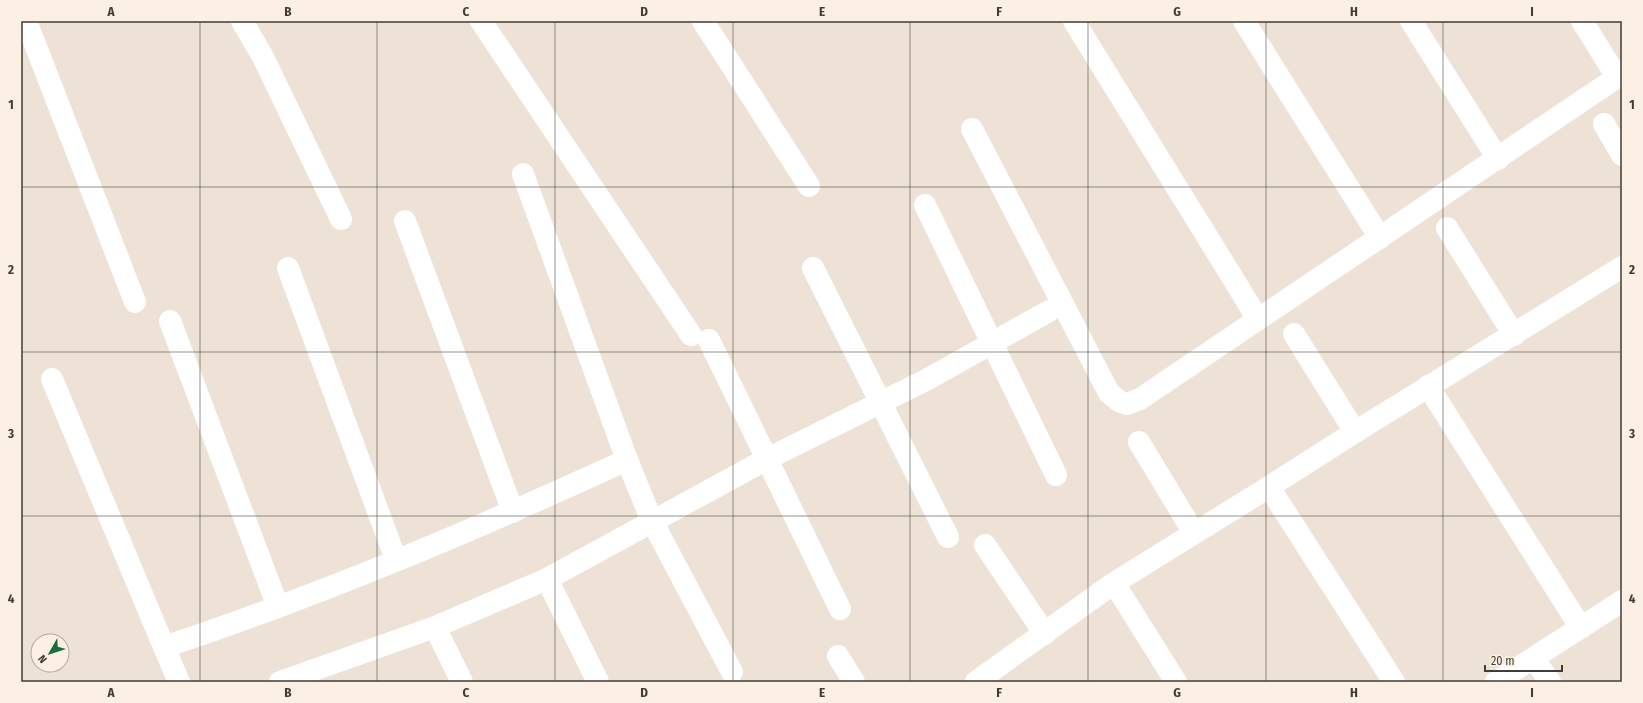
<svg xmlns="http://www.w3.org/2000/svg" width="1643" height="703" viewBox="0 0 1643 703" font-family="'Fira Sans Condensed',sans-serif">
<rect width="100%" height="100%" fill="#eee2d6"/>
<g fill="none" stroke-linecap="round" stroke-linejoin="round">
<!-- minor -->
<g stroke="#fff" stroke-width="22">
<polyline points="26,21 135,302"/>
<polyline points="242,21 263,57 341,219"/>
<polyline points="481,21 691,335"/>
<polyline points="703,21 809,186"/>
<polyline points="1074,21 1258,319"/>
<polyline points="1244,21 1380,238"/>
<polyline points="1411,21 1498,159"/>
<polyline points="1582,21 1617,77"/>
<polyline points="1604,124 1622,155"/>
<polyline points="972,129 1109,393 1119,401 1127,404 1140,399 1622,74"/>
<polyline points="523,174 627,460 652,521 732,672"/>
<polyline points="925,205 1056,475"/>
<polyline points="405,221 513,512"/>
<polyline points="1447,228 1514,335"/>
<polyline points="288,268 396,560"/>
<polyline points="813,268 948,537"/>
<polyline points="170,321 278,607"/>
<polyline points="1294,334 1355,432"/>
<polyline points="709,340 840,609"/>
<polyline points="52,379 164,647"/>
<polyline points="1428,386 1581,628"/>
<polyline points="1139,442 1194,533"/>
<polyline points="1269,487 1394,682"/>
<polyline points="985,545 1045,634"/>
<polyline points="547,579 598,682"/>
<polyline points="1114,583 1176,682"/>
<polyline points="435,627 462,682"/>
<polyline points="838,656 854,682"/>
<polyline points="1534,659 1550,682"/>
<path d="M179,682L164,647C322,595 476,529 627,460"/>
<polyline points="280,682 435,627 547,579 767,459 928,379 1049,311"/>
<polyline points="976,682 1114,583 1269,487 1355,432 1622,267"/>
<polyline points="1496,682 1622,601"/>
</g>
</g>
<!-- grid -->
<path fill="none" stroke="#403c37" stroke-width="1" stroke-opacity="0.55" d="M200,21V682M377,21V682M555,21V682M733,21V682M910,21V682M1088,21V682M1266,21V682M1443,21V682M21,187H1622M21,352H1622M21,516H1622"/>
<!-- border -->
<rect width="1643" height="703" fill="none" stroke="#fcefe3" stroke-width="44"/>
<!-- north arrow -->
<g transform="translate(50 653) rotate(231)"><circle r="19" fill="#fcefe3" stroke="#b1a79e"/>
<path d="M0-3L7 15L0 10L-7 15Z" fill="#196d3e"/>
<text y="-6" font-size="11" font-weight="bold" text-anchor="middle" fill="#403c37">N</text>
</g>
<!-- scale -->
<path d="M1485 665v6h77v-6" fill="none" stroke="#403c37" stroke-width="2"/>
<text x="1491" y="665" font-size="12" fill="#403c37" stroke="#fcefe3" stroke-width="3" paint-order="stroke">20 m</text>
<rect x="22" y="22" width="1599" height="659" fill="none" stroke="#403c37" stroke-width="1.5"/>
<g font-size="13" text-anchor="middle" font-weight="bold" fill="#403c37">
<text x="111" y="16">A</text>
<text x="288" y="16">B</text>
<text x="466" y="16">C</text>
<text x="644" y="16">D</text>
<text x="822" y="16">E</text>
<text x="999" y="16">F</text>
<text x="1177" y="16">G</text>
<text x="1354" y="16">H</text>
<text x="1532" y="16">I</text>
<text x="11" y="109">1</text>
<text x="1632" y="109">1</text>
<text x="11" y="274">2</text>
<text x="1632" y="274">2</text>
<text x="11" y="438">3</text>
<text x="1632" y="438">3</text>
<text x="11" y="603">4</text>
<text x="1632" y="603">4</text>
<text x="111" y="697">A</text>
<text x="288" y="697">B</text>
<text x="466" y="697">C</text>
<text x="644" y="697">D</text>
<text x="822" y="697">E</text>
<text x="999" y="697">F</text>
<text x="1177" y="697">G</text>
<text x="1354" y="697">H</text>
<text x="1532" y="697">I</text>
</g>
</svg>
